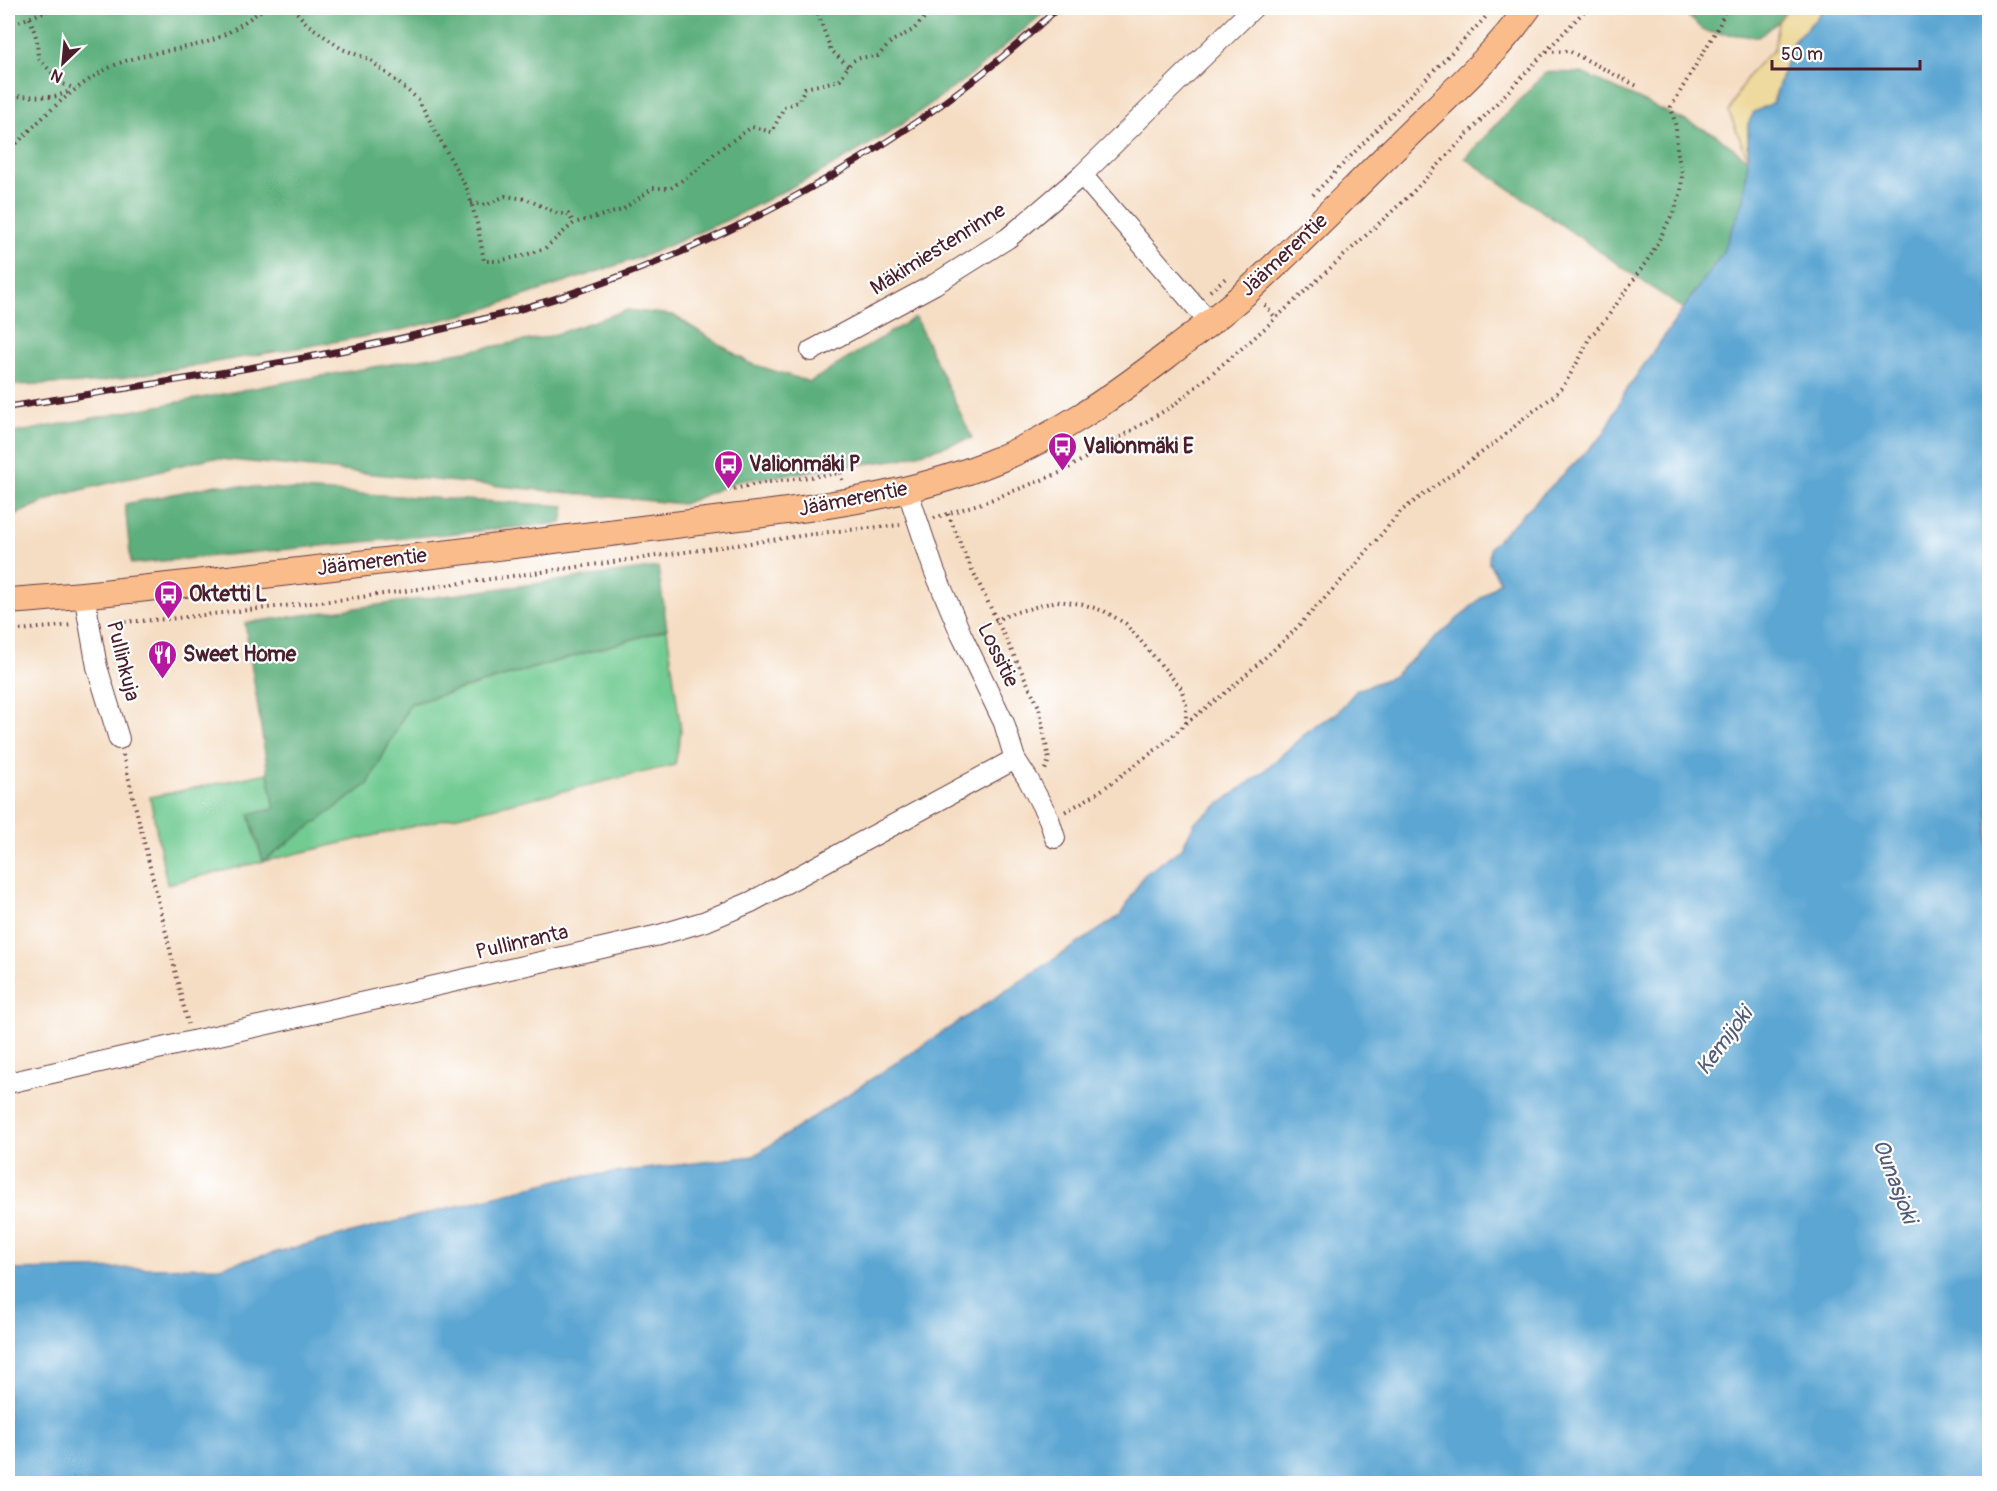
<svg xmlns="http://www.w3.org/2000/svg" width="1997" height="1491" viewBox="0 0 1997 1491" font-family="Pangolin,sans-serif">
<rect width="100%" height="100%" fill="#fff"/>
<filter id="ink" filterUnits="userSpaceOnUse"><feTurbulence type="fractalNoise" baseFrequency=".0167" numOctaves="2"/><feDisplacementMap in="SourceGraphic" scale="12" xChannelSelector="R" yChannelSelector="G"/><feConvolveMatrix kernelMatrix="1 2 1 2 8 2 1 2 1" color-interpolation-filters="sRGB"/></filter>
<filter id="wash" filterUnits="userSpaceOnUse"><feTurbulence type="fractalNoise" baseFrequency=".008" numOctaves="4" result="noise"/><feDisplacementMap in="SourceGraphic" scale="24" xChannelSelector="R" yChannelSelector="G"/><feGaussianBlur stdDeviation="1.35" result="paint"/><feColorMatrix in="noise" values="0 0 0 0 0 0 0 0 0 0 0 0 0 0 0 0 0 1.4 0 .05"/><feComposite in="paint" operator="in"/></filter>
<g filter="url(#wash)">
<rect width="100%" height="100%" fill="#f5ddc3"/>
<!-- green -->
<polygon fill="#71cb92" stroke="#5e755e" stroke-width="1.5" points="667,629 681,731 675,765 167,884 150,797 268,773 275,809 249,814 263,861 368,784 410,704"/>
<!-- forest -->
<g fill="#5caf7c" stroke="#536754" stroke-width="1.5">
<polygon points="8,8 1049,8 967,78 889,133 821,172 727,220 647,255 482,310 397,331 92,383 8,385"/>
<polygon points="1679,8 1788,8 1778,22 1758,37 1706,32"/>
<polygon points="1546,72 1582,73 1714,134 1748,159 1744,200 1722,254 1683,309 1465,158"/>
<polygon points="627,310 673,315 749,363 810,382 915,317 972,438 901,459 738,481 683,504 210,458 57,496 8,518 8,434 287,382 547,337"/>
<polygon points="216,485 565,506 562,523 131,564 125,504"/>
<polygon points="658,567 667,629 410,704 368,784 263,861 249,814 275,809 268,773 245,623"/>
</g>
<!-- sand -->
<path fill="#eeda9e" stroke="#9c7c64" stroke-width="1.5" d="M1788,8H1822L1817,18L1793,42L1773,103L1748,125V159L1729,112C1742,83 1749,70 1774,50L1778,22Z"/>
<!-- water -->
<polygon fill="#5ba6d3" stroke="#52627f" stroke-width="1.5" points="1822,8 1989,8 1989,1483 8,1483 8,1270 219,1267 562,1179 754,1156 1120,916 1144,875 1182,848 1195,822 1263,772 1315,725 1335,715 1357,690 1392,677 1500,581 1489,563 1490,547 1604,434 1625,392 1722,254 1744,200 1748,159 1748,124 1754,112 1773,103 1793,42 1817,18"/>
</g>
<g filter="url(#ink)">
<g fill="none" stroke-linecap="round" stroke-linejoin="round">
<defs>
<g id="minor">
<polyline points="1082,175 1210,323"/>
<polyline points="811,351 935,284 1008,238 1082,175 1253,8"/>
<polyline points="907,489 934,570 961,634 1004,723 1015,759 1028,779 1049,819 1055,838"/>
<polyline points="84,594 97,667 119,739"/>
<polyline points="8,1083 659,935 706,921 751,902 1015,759"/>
</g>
<path id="major" d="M8,601C87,596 167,586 246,577C354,565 462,552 569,538C626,531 683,524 739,517C824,507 910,495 990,463C1054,438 1110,399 1165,357C1194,334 1224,313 1251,288C1302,241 1350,192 1399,144C1442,101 1493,58 1528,8"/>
</defs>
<!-- minor casing -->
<use href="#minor" stroke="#643c42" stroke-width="22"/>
<!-- major casing -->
<use href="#major" stroke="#643c42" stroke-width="28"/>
<!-- path -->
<g stroke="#643c42" stroke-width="4" stroke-dasharray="1.5 4.5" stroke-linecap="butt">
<polyline points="40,8 43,13"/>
<path d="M293,8L307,24L342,49L369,59L418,99L468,191L478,227L484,261H497L522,256L544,249L574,223L622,210L653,188H671L700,168L716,152L752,127L772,132L784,107L798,102L805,88L840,80C852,58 853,58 878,56L892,41L913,30L934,8"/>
<polyline points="816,8 831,50 848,66"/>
<polyline points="30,18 37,40 38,58 63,84 75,89"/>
<polyline points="8,26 54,8"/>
<polyline points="1547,52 1569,51 1639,87"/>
<polyline points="8,99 11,96 54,97 71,91"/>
<path d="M8,152C38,122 67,91 105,70C137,52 176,52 210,41C230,34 248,19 265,8"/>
<polyline points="1313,195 1484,19 1493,8"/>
<polyline points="471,203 487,205 505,196 526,199 559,214 568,214 574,223"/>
<polyline points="1210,291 1227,277"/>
<polyline points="1265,305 1275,317"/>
<polyline points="728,490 763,483 841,473 842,480"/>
<polyline points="948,514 966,557 1039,707 1049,760 1045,770"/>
<polyline points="934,518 988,501 1062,472 1174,405 1253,339 1410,195 1587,8"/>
<polyline points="107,623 168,619 347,599 829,532 900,525"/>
<path d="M978,627L1013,613L1057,601L1082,604L1104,611L1126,624L1181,688L1186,705V723C1169,740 1157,749 1139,762C1113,782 1094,797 1064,812"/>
<polyline points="8,631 73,625"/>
<polyline points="1186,723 1229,690 1287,638 1352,569 1401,511 1503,437 1524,418 1554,396 1564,385 1581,356 1589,338 1606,319 1651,255 1675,209 1681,192 1682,174 1677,150 1676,127 1671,107 1719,26 1726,8"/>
<polyline points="123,755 188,1024"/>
</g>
<!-- minor -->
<use href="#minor" stroke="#fff" stroke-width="20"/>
<!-- major -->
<use href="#major" stroke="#fabc8b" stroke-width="26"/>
<defs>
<path id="rail" d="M8,407C172,381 338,357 499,315C702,261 905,152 1058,8"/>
</defs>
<!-- rail casing -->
<use href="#rail" stroke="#4a1f2b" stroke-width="7"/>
<!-- rail -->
<use href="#rail" stroke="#fff" stroke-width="4.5" stroke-dasharray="14" stroke-linecap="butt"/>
</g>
</g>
<!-- icons -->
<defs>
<symbol id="bus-pin" viewBox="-11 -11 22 30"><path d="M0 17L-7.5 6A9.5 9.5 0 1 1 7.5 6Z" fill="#b5179e" stroke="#fff"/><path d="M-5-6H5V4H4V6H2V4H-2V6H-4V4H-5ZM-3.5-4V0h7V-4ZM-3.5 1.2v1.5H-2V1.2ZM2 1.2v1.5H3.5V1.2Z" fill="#fff"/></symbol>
<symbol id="restaurant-pin" viewBox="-11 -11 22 30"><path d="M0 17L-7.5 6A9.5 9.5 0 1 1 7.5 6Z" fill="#b5179e" stroke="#fff"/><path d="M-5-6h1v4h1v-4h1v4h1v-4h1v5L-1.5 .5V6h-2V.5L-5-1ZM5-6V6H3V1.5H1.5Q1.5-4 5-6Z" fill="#fff"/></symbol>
</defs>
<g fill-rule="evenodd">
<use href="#bus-pin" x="1046" y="430" width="33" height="45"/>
<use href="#bus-pin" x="712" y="448" width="33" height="45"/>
<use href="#bus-pin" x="152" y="578" width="33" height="45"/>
<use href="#restaurant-pin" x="146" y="638" width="33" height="45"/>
</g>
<g text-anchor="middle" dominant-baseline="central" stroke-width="4.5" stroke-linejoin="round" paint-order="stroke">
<!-- street labels -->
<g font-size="21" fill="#4a1f2b" stroke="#fff">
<text transform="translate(938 249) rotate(-32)">Mäkimiestenrinne</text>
<text transform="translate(1284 255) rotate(-43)">Jäämerentie</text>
<text transform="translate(853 499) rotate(-11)">Jäämerentie</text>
<text transform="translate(372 562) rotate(-7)">Jäämerentie</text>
<text transform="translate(998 655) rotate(64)">Lossitie</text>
<text transform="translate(123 661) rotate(76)">Pullinkuja</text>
<text transform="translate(522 942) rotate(-13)">Pullinranta</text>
</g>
<!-- poi labels -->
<g font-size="21" font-weight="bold" fill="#4a1f2b" stroke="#fff" text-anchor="start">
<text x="1083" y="446">Valionmäki E</text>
<text x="749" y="464">Valionmäki P</text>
<text x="189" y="594">Oktetti L</text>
<text x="183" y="654">Sweet Home</text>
</g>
<!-- water labels -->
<g font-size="22" font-style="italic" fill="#525c77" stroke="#fff">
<text transform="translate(1724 1041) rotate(-53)">Kemijoki</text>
<text transform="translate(1895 1181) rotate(69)">Ounasjoki</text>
</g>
</g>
<!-- margin -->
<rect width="1997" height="1491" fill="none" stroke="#fff" stroke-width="30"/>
<!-- north arrow -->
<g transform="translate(63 63) rotate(206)" stroke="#ffffff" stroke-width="4.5" paint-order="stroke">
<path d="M0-4.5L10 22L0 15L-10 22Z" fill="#4a1f2b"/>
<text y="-9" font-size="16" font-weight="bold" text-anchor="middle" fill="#4a1f2b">N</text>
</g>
<!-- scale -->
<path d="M1772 60v9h148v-9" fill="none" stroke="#4a1f2b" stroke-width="3"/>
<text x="1781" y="60" font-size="18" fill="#4a1f2b" stroke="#ffffff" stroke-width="4.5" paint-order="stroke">50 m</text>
</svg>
